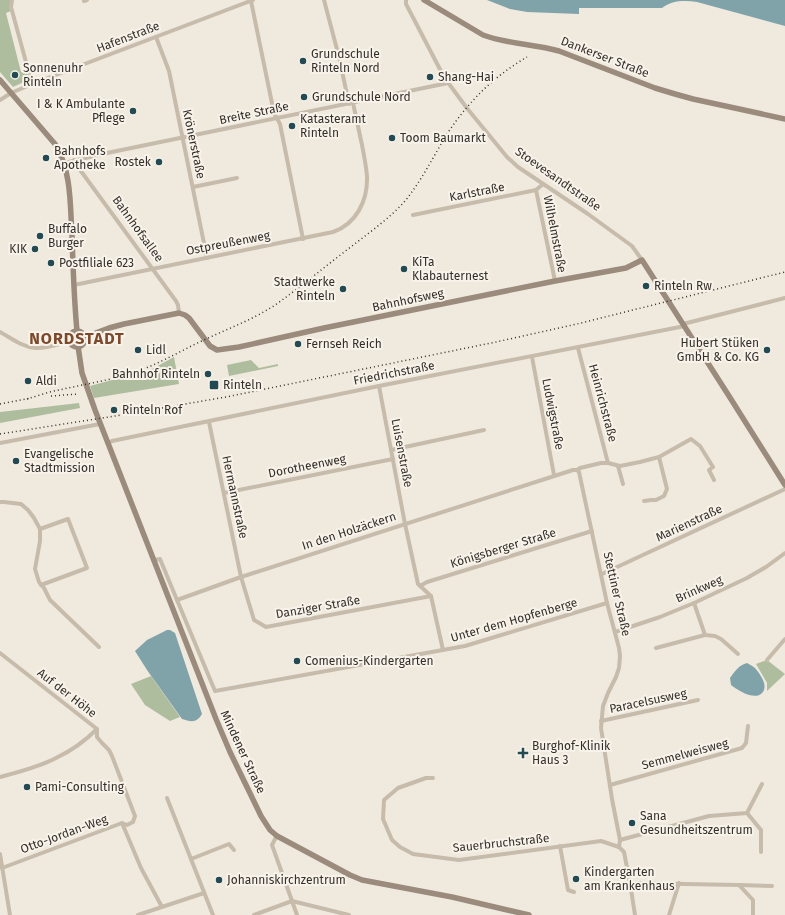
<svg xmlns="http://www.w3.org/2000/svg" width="785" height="915" viewBox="0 0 785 915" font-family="'Fira Sans',sans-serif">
<rect width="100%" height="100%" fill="#f0eade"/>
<!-- green -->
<g fill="#afbd9f">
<polygon points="0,0 10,0 11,11 6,13 21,72 27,71 28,78 26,81 13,87 0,72"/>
<polygon points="174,357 179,384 94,398 90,386 152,369"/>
<polygon points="251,360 259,368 278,364 278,366 229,376 227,365"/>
<polygon points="79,403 80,408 0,423 0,412"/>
<polygon points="767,660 785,674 767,691 767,683 756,664"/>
<polygon points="151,676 180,717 170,721 145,705 131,684"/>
</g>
<!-- water -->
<g fill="#80a3aa">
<path d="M487,0H785V26L697,2C685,0 672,0 662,8H579V14L527,12L510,9Z"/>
<path d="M167,630H170L175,633L202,714C197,723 191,722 182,719L147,670L135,651L147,640Z"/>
<path d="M747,663C750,665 753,666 755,668C760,674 769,686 762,693C755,701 737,690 731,685L730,678C735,671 739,665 747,663Z"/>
</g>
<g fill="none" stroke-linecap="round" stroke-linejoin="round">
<!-- street -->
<g stroke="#c7bcab" stroke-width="4">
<polyline points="12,0 11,7 32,84"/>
<polyline points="324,0 339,57 349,104"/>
<polyline points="406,0 406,4 444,77 466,107 507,157 518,167 588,214 632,246 642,260"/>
<polyline points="84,1 87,0"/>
<polyline points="251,1 274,113 280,124 303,239"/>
<polyline points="156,37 169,71 207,258"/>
<polyline points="0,100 11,93 32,84 253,0"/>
<polyline points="74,160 75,163 176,301 178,305 179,313"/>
<polyline points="64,163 107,153 448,83"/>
<polyline points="193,187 237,178"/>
<polyline points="536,190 555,281"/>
<polyline points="413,215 536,190 543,184"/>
<path d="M74,285L333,232C356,224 368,201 367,176C366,166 364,155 362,145C359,131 356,117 353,103"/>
<polyline points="683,324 785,298"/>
<path d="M0,332C11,338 22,347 35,348C46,349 59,344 70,341"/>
<polyline points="578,348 608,463"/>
<polyline points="532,357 554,475"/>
<polyline points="379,386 405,524 418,584 431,596 443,650"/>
<polyline points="209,422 241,577 254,620 266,627 431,596"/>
<polyline points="0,443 100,424"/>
<polyline points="108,443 112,441 379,386 685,326"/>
<polyline points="391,450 484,430"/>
<polyline points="618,466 623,484"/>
<polyline points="577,470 579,472 607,603 619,648 620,656 619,668 616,677 608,693 603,706 601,728 612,799 620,840 619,847 624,852 630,883 635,915"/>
<polyline points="224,493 393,459"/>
<polyline points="644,501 651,500 656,500 664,496 667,489 659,457"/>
<polyline points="0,502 4,502 21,504 28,510 34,518 40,529 40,541 35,569 39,582 44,588 50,600 99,647"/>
<polyline points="40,529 68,519 87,568 41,585"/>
<polyline points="154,560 160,559 177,600 241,577 573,470 577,470 580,468 601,463 608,463 620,466 640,462 659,457 691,439 700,446 713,467 709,470 714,480"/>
<polyline points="602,574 785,489"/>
<polyline points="420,586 427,582 592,531"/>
<polyline points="177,600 215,691 465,646 607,603"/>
<polyline points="694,603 705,635 715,636 721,639 738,654"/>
<polyline points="615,632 660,617 694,603 747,578 766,567 785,553"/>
<polyline points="656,648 705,635"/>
<polyline points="0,653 97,729 97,737 102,743 109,750 112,756 135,816 133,822 127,825 122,823 2,868"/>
<polyline points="767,660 785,639"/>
<polyline points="601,721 698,700"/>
<path d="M0,777C19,772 39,767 56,758C71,751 85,741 97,729"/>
<polyline points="433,778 426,778 398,788 384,800 383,819 392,840 400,847 413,854 459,860 601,841 619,847"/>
<polyline points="610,785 742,748 746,743 748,726"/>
<polyline points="167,798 213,915"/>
<polyline points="747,813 761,830 761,852"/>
<polyline points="122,823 141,868 162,907"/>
<polyline points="277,835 272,845 297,915"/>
<polyline points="620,840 709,816 747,813 762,784"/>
<polyline points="560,846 568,890 574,892"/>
<polyline points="0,854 10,915"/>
<polyline points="191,859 229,844 234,850"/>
<polyline points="630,883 739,885 753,900 753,915"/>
<polyline points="739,885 772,886"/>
<polyline points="138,915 204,893"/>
<polyline points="254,915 292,901 349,915"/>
<polyline points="669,915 679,883"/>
</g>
<!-- secondary -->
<g stroke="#9a8b7d" stroke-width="5.5">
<path d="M424,0L483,35C507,44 534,44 559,51L655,88L675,94L693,99L785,119"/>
<path d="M0,80L55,144C72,172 70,205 72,236C73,268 74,299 77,331"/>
<circle cx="77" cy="339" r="8"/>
<polyline points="85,337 109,328 124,324 179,313 185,315 189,318 210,346 217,350 239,347 324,328 555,281 626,268 642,260 729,396 785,485"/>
<polyline points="78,346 82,373 95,410 216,719 230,752 261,816 270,830 277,836 350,875 362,880 452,897 529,915"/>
</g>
<!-- rail -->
<g stroke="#352f2a" stroke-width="1.5" stroke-dasharray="1 3" stroke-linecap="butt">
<polyline points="51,396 78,394"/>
<path d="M27,399C37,396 48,392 59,390C85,384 113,380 138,371C161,363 182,350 204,340C229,328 255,319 278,303C303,285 327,265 352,246C370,232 390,218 405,201C422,180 433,157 447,134C469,101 493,77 527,57"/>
<polyline points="0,404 31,398"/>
<polyline points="0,434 115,416 226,397 496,342 577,324 785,272"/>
</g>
</g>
<!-- markers -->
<g fill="#234953" stroke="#f8f3ea" stroke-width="1.5">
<circle cx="303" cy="61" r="4"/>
<circle cx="15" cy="75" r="4"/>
<circle cx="430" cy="77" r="4"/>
<circle cx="304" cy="97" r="4"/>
<circle cx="133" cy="111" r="4"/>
<circle cx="292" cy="126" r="4"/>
<circle cx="392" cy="138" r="4"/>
<circle cx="46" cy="158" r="4"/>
<circle cx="159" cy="162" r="4"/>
<circle cx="40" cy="236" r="4"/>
<circle cx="35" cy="249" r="4"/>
<circle cx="51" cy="263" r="4"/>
<circle cx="404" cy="269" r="4"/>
<circle cx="646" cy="286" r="4"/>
<circle cx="343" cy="289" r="4"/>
<circle cx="298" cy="344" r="4"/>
<circle cx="138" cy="350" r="4"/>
<circle cx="767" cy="350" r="4"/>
<circle cx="208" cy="374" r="4"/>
<circle cx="28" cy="381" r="4"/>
<rect x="209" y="380" width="10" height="10" rx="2"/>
<circle cx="114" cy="410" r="4"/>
<circle cx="16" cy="461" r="4"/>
<circle cx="297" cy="661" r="4"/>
<path d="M521 747h4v4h4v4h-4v4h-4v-4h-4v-4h4z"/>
<circle cx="27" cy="787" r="4"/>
<circle cx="632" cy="823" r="4"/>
<circle cx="576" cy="879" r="4"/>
<circle cx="219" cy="880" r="4"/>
</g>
<g text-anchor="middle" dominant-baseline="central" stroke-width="4" stroke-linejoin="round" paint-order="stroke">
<!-- street labels -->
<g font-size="12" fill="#352f2a" stroke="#f8f3ea">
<text transform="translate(128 37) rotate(-21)">Hafenstraße</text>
<text transform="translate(605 57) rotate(21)">Dankerser Straße</text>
<text transform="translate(254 113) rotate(-12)">Breite Straße</text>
<text transform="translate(194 144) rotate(78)">Krönerstraße</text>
<text transform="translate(558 179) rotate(35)">Stoevesandtstraße</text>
<text transform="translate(477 192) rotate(-11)">Karlstraße</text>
<text transform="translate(138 229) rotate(54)">Bahnhofsallee</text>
<text transform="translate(555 234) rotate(79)">Wilhelmstraße</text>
<text transform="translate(228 243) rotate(-11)">Ostpreußenweg</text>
<text transform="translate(408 300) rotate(-12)">Bahnhofsweg</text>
<text transform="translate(394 373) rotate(-11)">Friedrichstraße</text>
<text transform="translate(603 403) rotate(75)">Heinrichstraße</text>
<text transform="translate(553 414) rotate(79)">Ludwigstraße</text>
<text transform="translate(402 453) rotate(79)">Luisenstraße</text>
<text transform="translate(307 466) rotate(-11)">Dorotheenweg</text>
<text transform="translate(235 497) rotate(78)">Hermannstraße</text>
<text transform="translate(689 523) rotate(-25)">Marienstraße</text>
<text transform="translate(349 531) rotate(-18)">In den Holzäckern</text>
<text transform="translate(503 548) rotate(-17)">Königsberger Straße</text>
<text transform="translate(699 589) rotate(-24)">Brinkweg</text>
<text transform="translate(617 594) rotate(77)">Stettiner Straße</text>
<text transform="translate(318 607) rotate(-10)">Danziger Straße</text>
<text transform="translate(514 620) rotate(-16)">Unter dem Hopfenberge</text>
<text transform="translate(67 693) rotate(38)">Auf der Höhe</text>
<text transform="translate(648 701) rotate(-12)">Paracelsusweg</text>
<text transform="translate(243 752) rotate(65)">Mindener Straße</text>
<text transform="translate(685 754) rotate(-15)">Semmelweisweg</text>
<text transform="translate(64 834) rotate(-20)">Otto-Jordan-Weg</text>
<text transform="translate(501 843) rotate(-6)">Sauerbruchstraße</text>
</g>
<!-- poi labels -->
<g font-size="12" fill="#352f2a" stroke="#f8f3ea" text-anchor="start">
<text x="311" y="54">Grundschule<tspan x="311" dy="14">Rinteln Nord</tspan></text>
<text x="23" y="68">Sonnenuhr<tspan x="23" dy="14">Rinteln</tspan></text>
<text x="438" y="77">Shang-Hai</text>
<text x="312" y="97">Grundschule Nord</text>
<text x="125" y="104" text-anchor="end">I &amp; K Ambulante<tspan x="125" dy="14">Pflege</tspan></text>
<text x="300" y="119">Katasteramt<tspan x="300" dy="14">Rinteln</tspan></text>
<text x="400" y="138">Toom Baumarkt</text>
<text x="54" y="151">Bahnhofs<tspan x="54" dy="14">Apotheke</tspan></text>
<text x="151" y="162" text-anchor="end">Rostek</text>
<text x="48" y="229">Buffalo<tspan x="48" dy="14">Burger</tspan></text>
<text x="27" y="249" text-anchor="end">KIK</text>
<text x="412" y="262">KiTa<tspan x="412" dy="14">Klabauternest</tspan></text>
<text x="59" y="263">Postfiliale 623</text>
<text x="335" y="282" text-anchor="end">Stadtwerke<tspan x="335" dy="14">Rinteln</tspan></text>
<text x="654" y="286">Rinteln Rw</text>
<text x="759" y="343" text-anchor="end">Hubert Stüken<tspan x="759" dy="14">GmbH &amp; Co. KG</tspan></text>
<text x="306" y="344">Fernseh Reich</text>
<text x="146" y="350">Lidl</text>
<text x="200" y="374" text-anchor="end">Bahnhof Rinteln</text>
<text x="36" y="381">Aldi</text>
<text x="223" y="385">Rinteln</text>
<text x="122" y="410">Rinteln Rof</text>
<text x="24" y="454">Evangelische<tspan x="24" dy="14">Stadtmission</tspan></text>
<text x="305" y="661">Comenius-Kindergarten</text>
<text x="532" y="746">Burghof-Klinik<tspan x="532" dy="14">Haus 3</tspan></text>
<text x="35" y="787">Pami-Consulting</text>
<text x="640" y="816">Sana<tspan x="640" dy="14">Gesundheitszentrum</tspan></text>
<text x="584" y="872">Kindergarten<tspan x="584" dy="14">am Krankenhaus</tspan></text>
<text x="227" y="880">Johanniskirchzentrum</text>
</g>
<!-- district labels -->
<g font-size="16" font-weight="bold" letter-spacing="1" fill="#7c492b" stroke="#f8f3ea">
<text x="77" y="338">NORDSTADT</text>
</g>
</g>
</svg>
